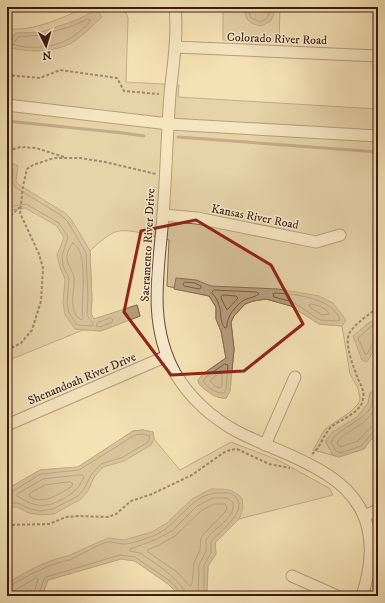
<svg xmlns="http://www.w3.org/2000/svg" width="385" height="603" viewBox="0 0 385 603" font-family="'IM FELL DW Pica',serif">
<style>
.green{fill:#d5c099;stroke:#886e54}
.water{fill:#b59e7c;stroke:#856a50}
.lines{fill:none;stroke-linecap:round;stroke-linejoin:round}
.shore{stroke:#785c45;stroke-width:1}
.stream{stroke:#856a50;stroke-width:3}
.minor-casing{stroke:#6a4d38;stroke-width:13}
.path{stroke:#3c1b0e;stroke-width:2;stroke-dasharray:3 2;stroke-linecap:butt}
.minor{stroke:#f8eccf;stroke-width:11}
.marked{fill:none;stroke:#8f2418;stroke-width:3;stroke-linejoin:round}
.labels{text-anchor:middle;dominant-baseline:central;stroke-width:3;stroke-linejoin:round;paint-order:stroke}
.street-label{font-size:12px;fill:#3c1b0e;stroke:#f8eccf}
</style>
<rect width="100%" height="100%" fill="#f4e2b5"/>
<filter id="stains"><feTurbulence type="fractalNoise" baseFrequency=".005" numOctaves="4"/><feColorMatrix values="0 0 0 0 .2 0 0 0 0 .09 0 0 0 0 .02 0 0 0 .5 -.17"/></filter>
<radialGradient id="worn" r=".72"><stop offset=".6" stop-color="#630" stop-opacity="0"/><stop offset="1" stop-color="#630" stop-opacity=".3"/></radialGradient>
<g class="green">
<path d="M87,7H124L128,18L126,82L179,85L178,97L378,109V432L369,442L364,449L339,457L313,450L325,429L350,412L359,403L360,398L358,388L350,374L342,326L319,324L291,306L266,299L253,301L245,304L234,316L231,322L234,349L230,391L226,398C215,399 207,391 199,384L198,380L203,374L226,358L221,331L216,319V307L209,296L167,286L169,240C155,237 128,227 115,232C106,236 97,244 90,251L92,300L91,314L94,319L137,305L140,316L101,331L83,330L7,361V29C37,31 60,18 87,7Z"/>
<polygon points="223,7 280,7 279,42 223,40"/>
<polygon points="143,430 153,432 154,439 180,470 231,442 278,460 329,488 333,495 239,519 215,543 216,554 208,566 207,594 208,596 180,596 168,584 135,561 121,559 48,580 42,596 7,596 7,488 11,488 40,470 78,467 133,431"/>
</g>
<g class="water">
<path d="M243,7H276L271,21L261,26C247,23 247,20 243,7Z"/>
<path d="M97,10L102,17C93,25 77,42 65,46C46,53 26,52 7,47V44L16,33L41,32L74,21Z"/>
<polygon points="9,161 18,166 16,181 18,184 65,213 71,219 90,251 92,300 91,314 94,319 137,305 140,316 101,331 75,329 65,315 63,303 65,279 60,267 57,255 64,238 57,226 25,208 7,211 7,162"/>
<path d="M176,278L196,280L211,286L278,289L319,296L333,303L346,320L342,326L319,324L291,306L266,299L253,301L245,304L234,316L231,322L234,349L230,391L226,398C215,399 207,391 199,384L198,380L203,374L226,358L221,331L216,319V307L209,296L174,289Z"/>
<polygon points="378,318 378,343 367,362 362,360 353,336 367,324"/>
<polygon points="378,389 378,432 369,442 364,449 339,457 333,455 326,443 326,440 333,432 357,417 368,403 370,393"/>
<polygon points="143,430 153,432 154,439 151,445 124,461 103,467 94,477 88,491 81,499 54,514 40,515 29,513 17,507 7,507 7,489 40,470 78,467 133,431"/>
<path d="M211,489C225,489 231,488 242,498L243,509L239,519L215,543L216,554L208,566L207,594L208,596H180L168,584L135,561L121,559L48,580L42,596H7V584C20,574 52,558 68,556L108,538L124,540L152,532L167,523L192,499Z"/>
</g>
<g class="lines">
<g class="shore">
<polyline points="247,7 251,18 260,22 267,18 272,7"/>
<path d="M88,19L90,20V22C83,29 74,37 65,41C55,47 24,50 13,44L18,37L42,35L75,25Z"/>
<polyline points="7,165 13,169 12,181 15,187 62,216 68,222 86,253 88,299 87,315 93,324 93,326 77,325 69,313 67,303 69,278 63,266 62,256 68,237 59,223 26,204 7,207"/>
<path d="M73,243C90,252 80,300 83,318L81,320C67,310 75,292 74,278C73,271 67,265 67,257C67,252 70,246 73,243Z"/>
<polygon points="185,282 195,283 201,286 201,288 199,289 184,286 183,284"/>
<path d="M214,290L257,292L259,294C255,297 249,298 244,300C236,305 226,317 227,327L225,328C219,321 222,313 219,305C218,301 215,296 212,293Z"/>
<path d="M275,293C295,294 333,298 340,320L338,321L320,320L293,302L274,297L273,294Z"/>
<polygon points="223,295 236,296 238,298 227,310 221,298"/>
<path d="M311,304C317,305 327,308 329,314L322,315L310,307L309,305Z"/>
<polygon points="111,318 113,320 112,322 100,327 96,326 97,323"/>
<polyline points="378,322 369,328 358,338 365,354 367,354 373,343 378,342"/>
<path d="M225,364L228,365L226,390L224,393C216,394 207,387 203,381L206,377Z"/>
<polygon points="220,373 222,375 222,386 220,388 215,386 210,381"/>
<path d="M378,394L374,396C373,399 373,403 372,406C362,423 337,428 331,442L336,451L340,453L361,446L374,431L378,430"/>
<path d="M378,400C374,425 341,431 337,443L340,447L358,441L371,427L378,425"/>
<path d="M82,475L84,477C79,489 73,493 63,499C44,509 35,507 17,496V494L43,479Z"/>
<path d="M71,482L73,484L71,487C59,494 42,506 29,496L30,493L45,485Z"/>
<polyline points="7,493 13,491 41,474 79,470 135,435 143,434 150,436 148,442 123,457 101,464 91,475 84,489 78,496 53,509 40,511 30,509 18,503 7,503"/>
<polygon points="214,504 225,504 227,507 226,511 201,537 200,550 194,563 192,584 190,586 177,572 148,552 147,550 159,545 175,536 201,511"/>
<path d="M7,587L10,586C26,576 51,563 70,560C78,556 101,543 108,542C113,541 118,544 123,544C131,544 145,539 153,536C178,527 191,492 220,493C224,493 228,492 232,494C254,508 219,531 211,542V553L204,565V596"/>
<polyline points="7,592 13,591 36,578 38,580 33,596"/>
<polyline points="38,596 44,579 46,577 120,555 135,557 170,581 180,592 181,596"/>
<path d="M186,596C186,583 151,560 140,553C137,552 133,552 130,551V549L155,540L172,531L197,506L213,498H227L233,502C236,519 213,528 206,540V551L199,565L198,596"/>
</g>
<g class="stream">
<polyline points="7,121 123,133 144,136"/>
<polyline points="178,137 378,152"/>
</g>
<g class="minor-casing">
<g id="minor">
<path d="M175,7C178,36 173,65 170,94C167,135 166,175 163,216C159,270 147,322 175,373C190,398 212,418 238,432C267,447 299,456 326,474C373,503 378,547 362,596"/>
<polyline points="175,47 378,56"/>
<polyline points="7,105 169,124 378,136"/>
<polyline points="163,215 197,218 316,242 340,235"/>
<polyline points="7,425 167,356"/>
<polyline points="265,445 295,377"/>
<polyline points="364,516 378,510"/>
<polyline points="292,576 337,596"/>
</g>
</g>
<g class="path">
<polyline points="7,75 40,78 60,70 117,78 124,91 159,94"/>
<polyline points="8,151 20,147 36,148 64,157"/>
<polyline points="7,219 20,207"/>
<polyline points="7,350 21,343 32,330 41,301 43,268 39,254 20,213 23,186 27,169 33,165 54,158 80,158 105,162 156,174"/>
<path d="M312,454C321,447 323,435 331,427C341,419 361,413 363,399C365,392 361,385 358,379C354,367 343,343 350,332C357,322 369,315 378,307"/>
<polyline points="7,525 49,524 66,517 79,516 108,517 116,514 131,501 152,494 192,475 223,453 230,450 237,449 269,464 290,468"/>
</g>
<use href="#minor" class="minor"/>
</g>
<path d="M0 0H385V603H0ZM196,220L271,265L303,324L244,371L171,375L124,312L141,231Z" fill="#f4e2b5" fill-opacity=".55" fill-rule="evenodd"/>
<path class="marked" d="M196,220L271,265L303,324L244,371L171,375L124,312L141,231Z"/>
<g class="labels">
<g class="street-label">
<text transform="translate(277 39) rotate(2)">Colorado River Road</text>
<text transform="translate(255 217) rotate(11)">Kansas River Road</text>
<text transform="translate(148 245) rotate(-87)">Sacramento River Drive</text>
<text transform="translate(82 379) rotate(-23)">Shenandoah River Drive</text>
</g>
</g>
<rect width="385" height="603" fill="none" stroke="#f4e2b5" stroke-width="24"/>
<rect x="8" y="8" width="369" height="587" fill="none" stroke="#3c1b0e" stroke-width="2"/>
<rect x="12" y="12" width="361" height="579" fill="none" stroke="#3c1b0e"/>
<g transform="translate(46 46) rotate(175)" stroke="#f8eccf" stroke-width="3" paint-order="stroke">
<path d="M0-3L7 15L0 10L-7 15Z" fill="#3c1b0e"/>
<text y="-6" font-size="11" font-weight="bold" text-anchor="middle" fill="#3c1b0e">N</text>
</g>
<rect width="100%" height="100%" filter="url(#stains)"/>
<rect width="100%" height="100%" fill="url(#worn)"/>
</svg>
